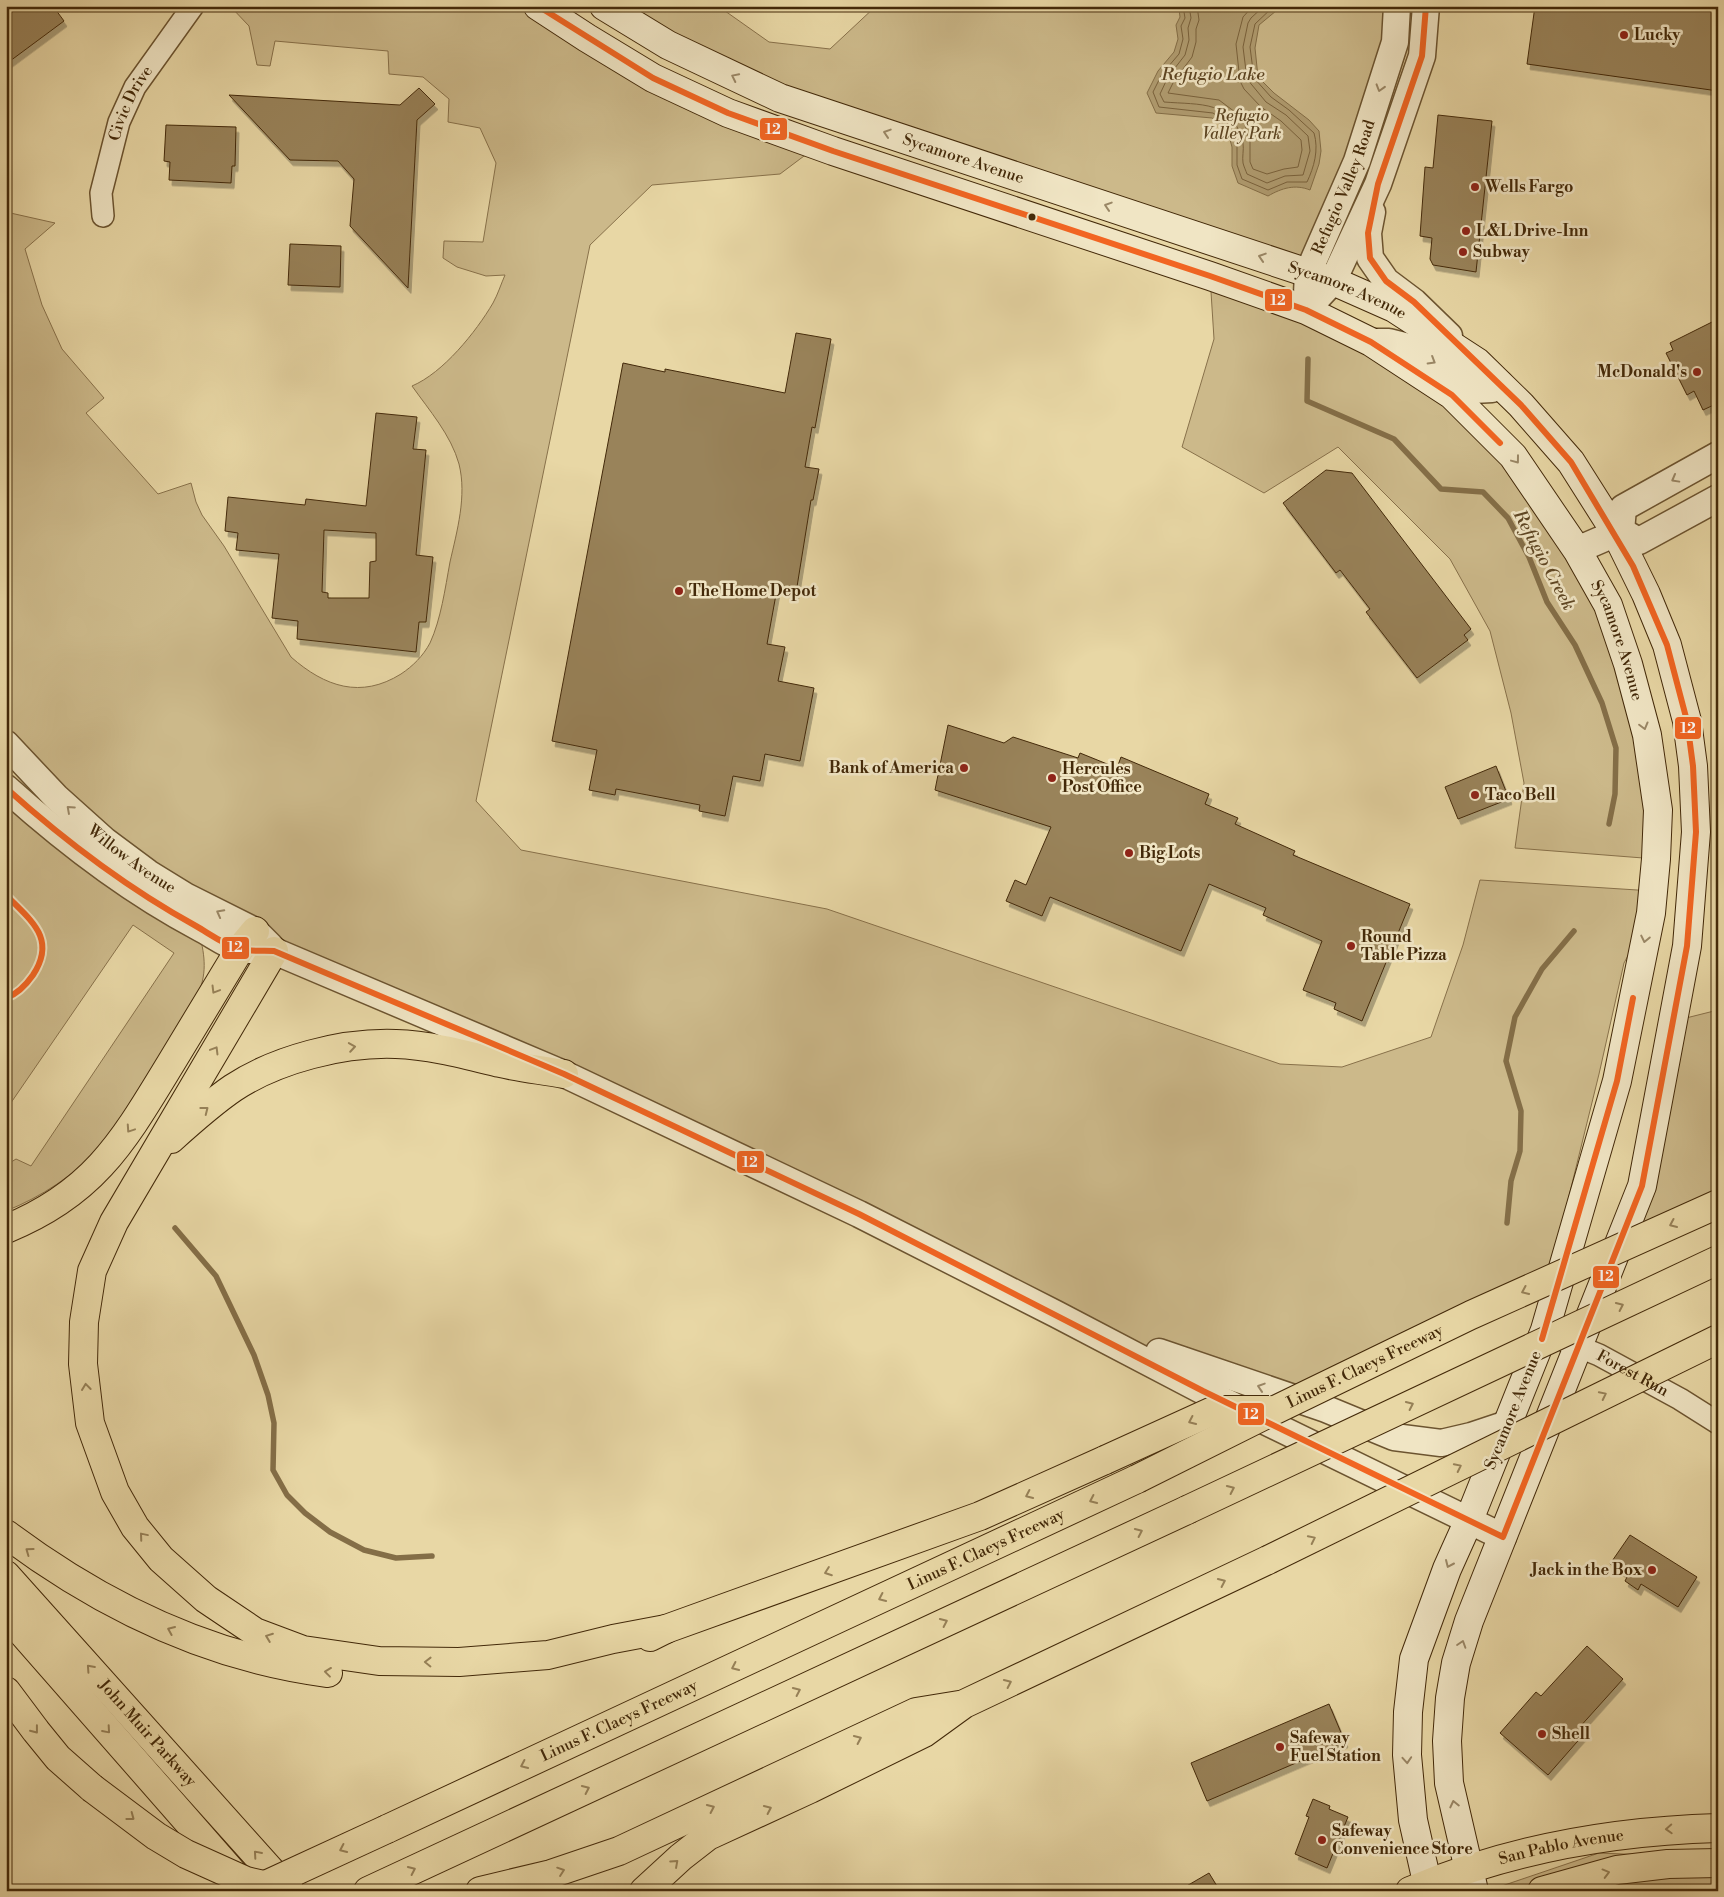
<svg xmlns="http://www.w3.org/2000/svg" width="1724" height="1897" viewBox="0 0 1724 1897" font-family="'Libre Bodoni',serif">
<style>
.green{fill:#ccb98a;stroke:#88714a}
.water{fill:#b09c70;stroke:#846e47}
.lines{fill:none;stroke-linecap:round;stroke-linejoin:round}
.shore{stroke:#7a623c;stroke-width:1}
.stream{stroke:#846e47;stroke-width:5.5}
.building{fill:#99835a;stroke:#432909;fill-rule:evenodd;filter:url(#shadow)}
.minor-casing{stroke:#6c5430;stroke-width:24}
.tertiary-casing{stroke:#6c5430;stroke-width:29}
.secondary-casing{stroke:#432909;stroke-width:30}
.primary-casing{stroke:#432909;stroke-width:30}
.motorway-casing{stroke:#432909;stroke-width:30}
.minor{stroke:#f0e5c4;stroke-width:21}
.tertiary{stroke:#f0e5c4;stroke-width:26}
.secondary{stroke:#f0e5c4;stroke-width:28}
.primary{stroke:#e8d7a5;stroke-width:28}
.motorway{stroke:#e8d7a5;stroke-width:28}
.motorway-bridge-casing{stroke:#432909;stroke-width:30;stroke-linecap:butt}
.motorway-bridge{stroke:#e8d7a5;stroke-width:28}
.bus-1-casing{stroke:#f0e5c4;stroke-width:10}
.bus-1{stroke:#f26522;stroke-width:6}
.oneway{stroke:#9a8766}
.oneway2{stroke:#968057}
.poi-dot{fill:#8f2418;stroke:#f0e5c4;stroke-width:2}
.bus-dot{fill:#432909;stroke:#f0e5c4;stroke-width:2}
.labels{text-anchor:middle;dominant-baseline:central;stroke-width:5;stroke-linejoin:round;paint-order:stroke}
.poi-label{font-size:16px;font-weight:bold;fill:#432909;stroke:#f0e5c4;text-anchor:start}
.street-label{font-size:16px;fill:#432909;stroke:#f0e5c4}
.park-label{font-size:16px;font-style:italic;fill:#5e4623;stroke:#f0e5c4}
.water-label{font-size:18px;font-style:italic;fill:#5e4623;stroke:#f0e5c4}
.line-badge{stroke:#f0e5c4;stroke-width:2}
.badge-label{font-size:14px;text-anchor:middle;font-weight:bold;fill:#fff}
</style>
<defs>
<filter id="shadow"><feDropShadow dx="3" dy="5.5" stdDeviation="0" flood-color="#0004"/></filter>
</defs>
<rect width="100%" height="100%" fill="#e8d7a5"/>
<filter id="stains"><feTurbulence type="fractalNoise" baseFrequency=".004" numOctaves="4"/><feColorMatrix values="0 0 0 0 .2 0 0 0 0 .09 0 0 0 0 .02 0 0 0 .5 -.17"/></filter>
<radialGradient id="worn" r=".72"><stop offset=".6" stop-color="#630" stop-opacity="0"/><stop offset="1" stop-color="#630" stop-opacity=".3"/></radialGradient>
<g class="green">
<path d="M230,6H538L548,14L833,151L804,156L780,174L652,185L590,245L476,801L521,850L827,909L1280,1064L1342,1067L1431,1037L1463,945L1480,880L1653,891L1651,913L1624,963L1599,1074L1551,1269L1273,1411L187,897L6,744V212L55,223L25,249L42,305L62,349L104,398L86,413L158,494L191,483L196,502L202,515L224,546L291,657C325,687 361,699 401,674C413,666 423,656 430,643C441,619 445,589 450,562C457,531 467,496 459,464C451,435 429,410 412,386C443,373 476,332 493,303C498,294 501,284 505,275L486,276L457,267L443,258L444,241L483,242L496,163L480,128L448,122L449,99L423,77L389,74L388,51L275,41L270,66L257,65L249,26Z"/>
<polygon points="604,6 718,6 769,42 830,49 876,6 1397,6 1308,273 854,122"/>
<polygon points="1210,276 1371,342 1513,456 1628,664 1656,859 1515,848 1524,783 1511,713 1490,631 1450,559 1338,447 1264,493 1182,447 1214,339"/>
<path d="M6,788L198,927C203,949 208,967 200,989C175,1031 151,1075 122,1116C115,1126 108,1137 100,1147C75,1175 41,1197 6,1211V1179L8,1164L16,1159L31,1166L174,953L133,925L6,1110Z"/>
<polygon points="1718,1010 1718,1204 1623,1247 1674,1021"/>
<polygon points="1599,1853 1718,1858 1718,1891 1487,1891"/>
</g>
<path class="water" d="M1174,6H1282L1259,25L1255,48L1258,77L1274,93L1309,120L1319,131L1321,151L1319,164L1310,190C1295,184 1282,188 1268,196L1238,183L1232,166V147L1227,129L1212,118L1156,113L1147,93L1158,71L1174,52L1178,39L1176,25L1180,17L1179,9Z"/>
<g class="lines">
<g class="shore">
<path d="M1183,6L1185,18L1181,26L1183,39L1179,54L1162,74L1153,92L1159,107L1213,113L1230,125L1237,146V165L1242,179L1268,190L1287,182H1307C1314,167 1319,150 1314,133L1289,110L1271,97L1254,78L1250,47L1255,24L1274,6"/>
<path d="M1189,6L1191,18L1188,28L1189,40L1185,55L1168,77L1160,94L1164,102C1201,105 1233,100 1243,143C1244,150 1242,157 1243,163C1244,167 1246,171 1247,174L1267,183L1285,176L1303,175L1310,151L1308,136L1286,115L1266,102L1247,79L1243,47L1248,23L1251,18L1264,6"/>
<polyline points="1197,6 1199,20 1196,29 1196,42 1192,57 1174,81 1168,93 1219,100 1239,115 1244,122 1250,142 1250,162 1253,169 1267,174 1284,169 1298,167 1302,150 1301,140 1281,121 1261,107 1244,89 1240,81 1236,44 1243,17 1253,6"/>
</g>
<g class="stream">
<polyline points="1308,359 1307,401 1394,439 1441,489 1483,492 1508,518 1529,557 1547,602 1575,645 1602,703 1616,748 1615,794 1609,824"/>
<polyline points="1507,1223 1511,1181 1520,1151 1521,1111 1506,1061 1515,1017 1542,969 1574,931"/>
<polyline points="175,1228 216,1276 254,1355 268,1395 274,1423 273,1470 287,1495 305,1513 330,1532 364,1550 396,1558 432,1556"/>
</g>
</g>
<g class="building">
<polygon points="6,6 53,6 64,21 6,64"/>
<polygon points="1535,6 1718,6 1718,91 1527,64"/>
<polygon points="419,88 435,104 417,120 408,288 350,226 354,179 338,161 290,160 229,95 400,105"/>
<polygon points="1438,115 1492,121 1476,272 1433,265 1430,259 1432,238 1420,236 1425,167 1433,168"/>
<polygon points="166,125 236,127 235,166 232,166 231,183 169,180 170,162 164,161"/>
<polygon points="290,244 341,246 340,287 288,285"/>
<polygon points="1712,322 1718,333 1718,403 1703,410 1694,391 1687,395 1666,353 1673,350 1670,343"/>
<polygon points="796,333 831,339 815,428 812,427 805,467 819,469 813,500 811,500 796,593 777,589 767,644 785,647 778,681 814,688 800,761 765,754 760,781 733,776 725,816 699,811 700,805 616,789 615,795 589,790 597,750 552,741 623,363 665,372 665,369 785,393"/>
<path d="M376,413L417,417L413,449L426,450L416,555L433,557L426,622H419L416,652L297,639L298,621L272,618L279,554L236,550L238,533L225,531L228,497L305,505L306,499L366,506ZM324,530L376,533V561L370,562L369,598H328V593L322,592Z"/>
<polygon points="1326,470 1352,473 1471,629 1464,635 1468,640 1417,678 1366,612 1370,609 1340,570 1336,573 1283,503"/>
<polygon points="948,725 1004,743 1013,737 1078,758 1080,753 1117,768 1121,757 1209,794 1205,804 1238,818 1235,824 1295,851 1293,855 1410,904 1362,1021 1334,1009 1336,1003 1303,990 1322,941 1263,915 1266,908 1209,884 1181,951 1050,897 1042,916 1006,901 1015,880 1026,885 1051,827 935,790"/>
<polygon points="1496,766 1509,799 1458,819 1445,787"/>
<polygon points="1630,1535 1697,1577 1678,1607 1641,1584 1638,1590 1625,1581 1628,1575 1610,1564"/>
<polygon points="1587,1646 1623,1679 1578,1729 1584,1734 1548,1775 1500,1733 1536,1692 1541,1696"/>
<polygon points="1329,1704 1345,1742 1207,1801 1191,1763"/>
<polygon points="1313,1799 1330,1806 1329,1809 1348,1817 1327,1868 1295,1854 1309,1817 1306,1816"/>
<polygon points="1209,1873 1220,1891 1178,1891"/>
</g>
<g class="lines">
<g class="minor-casing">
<g id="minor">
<path id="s1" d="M103,216L101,193L119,122L135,87L193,6"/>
<path id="s2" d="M1565,1341L1599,1355L1680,1399L1718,1423"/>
</g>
</g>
<g class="tertiary-casing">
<g id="tertiary">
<polyline points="1372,212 1368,233 1370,258 1386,281 1414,302 1449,336"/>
<path id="s3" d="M1307,294L1308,273L1357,161L1395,42L1397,6"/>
<polyline points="1306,310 1333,281 1378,184 1422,56 1426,6"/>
<polyline points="1371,342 1389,342 1409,347 1439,365 1473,390 1492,389 1500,384"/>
<polyline points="1621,531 1623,508 1718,455"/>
<polyline points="1621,531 1639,541 1718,498"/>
<polyline points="1577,550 1621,531"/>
<path id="s4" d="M6,744L56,797L105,841L148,873L187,897L255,931L270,946"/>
<path d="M6,788C66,842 128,890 200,928C212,934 226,945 240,949C250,951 264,950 274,951L564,1074L859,1214L1056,1314L1203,1391L1503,1537"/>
<polyline points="1159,1352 1326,1409 1394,1437 1441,1443 1471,1436 1507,1424"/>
</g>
</g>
<g class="secondary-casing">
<g id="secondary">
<path id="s5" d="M538,6L587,38L653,78L728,113L833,151L1210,276L1306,310L1371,342L1452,395L1513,456L1577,550L1608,605L1628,664L1647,735L1658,810L1656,859L1651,913L1617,1081L1545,1330L1469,1520L1447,1569L1414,1659L1408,1712L1407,1755L1413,1820L1429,1891"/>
<path id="s6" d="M604,6L668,45L780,98L1308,273L1333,281L1394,308L1477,362L1521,405L1571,462L1616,533L1646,594L1667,645L1687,721L1693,766L1696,832L1687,946L1642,1186L1469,1621L1456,1663L1450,1698L1447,1741L1449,1783L1474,1891"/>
</g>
</g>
<g class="primary-casing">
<g id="primary">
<path id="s7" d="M1410,1891C1509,1849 1611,1831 1718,1828"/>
<polyline points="1542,1891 1617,1870 1668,1864 1718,1863"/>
</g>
</g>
<g class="motorway-casing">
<g id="motorway">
<polyline points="274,951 114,1222 92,1271 84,1322 83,1364 90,1423 115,1492 135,1527 161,1559 206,1599 255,1632 303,1650 379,1661 459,1662 548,1655 613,1639 666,1629"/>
<path d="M171,1139C191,1121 211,1103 233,1088C277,1059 343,1042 396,1044C430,1045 467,1055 500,1063C521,1068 543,1070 564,1074"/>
<path d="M6,1229C95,1193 124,1140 171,1063C194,1025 217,987 240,949L255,931"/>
<path d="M6,1534C101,1605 210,1658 328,1673"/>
<path id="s8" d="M6,1575L289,1891"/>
<polyline points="6,1614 239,1880"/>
<polyline points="650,1637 666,1629 980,1516 1105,1460"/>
<polyline points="6,1691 36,1731 58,1758 92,1788"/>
<path id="s9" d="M387,1829L1137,1479"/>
<polyline points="368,1891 1187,1510"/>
<polyline points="480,1891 551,1874 619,1851 916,1712 959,1705"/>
<polyline points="644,1891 681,1857 708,1836 810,1789 924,1733 964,1704 1268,1560"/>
</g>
</g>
<use href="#minor" class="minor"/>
<use href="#tertiary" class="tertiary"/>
<use href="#secondary" class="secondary"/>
<use href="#primary" class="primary"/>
<use href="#motorway" class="motorway"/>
<g class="motorway-bridge-casing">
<g id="motorway-bridge">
<polyline points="1105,1460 1215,1410 1269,1410"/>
<path id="s10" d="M1137,1479L1273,1411L1471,1315L1718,1204"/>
<polyline points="1187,1510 1718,1260"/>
<polyline points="1268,1560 1718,1339"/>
<polyline points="92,1788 156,1836 186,1854 246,1881 290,1891"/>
<polyline points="259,1888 387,1829"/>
</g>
</g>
<use href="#motorway-bridge" class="motorway-bridge"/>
<g class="bus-1-casing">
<g id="bus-1">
<polyline points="538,6 653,78 728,113 833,151 1210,276 1306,310 1371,342 1452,395 1500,443"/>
<path d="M6,788C65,841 127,888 196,926C210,934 224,945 240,949C251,952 263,950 274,951L564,1074L859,1214L1203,1391L1503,1537L1642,1186L1687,946L1696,832L1693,766L1687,721L1667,645L1633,566L1571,462L1521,405L1414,302L1386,281L1370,258L1368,233L1378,184L1422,56L1426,6"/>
<path d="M6,895C31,921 57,938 33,975C26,985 18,994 6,998"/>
<polyline points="1542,1339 1617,1081 1633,998"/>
</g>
</g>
<use href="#bus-1" class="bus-1"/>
</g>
<defs><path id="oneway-chevron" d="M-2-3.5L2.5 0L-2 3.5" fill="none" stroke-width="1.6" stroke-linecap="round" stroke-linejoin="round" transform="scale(1.25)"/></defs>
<g class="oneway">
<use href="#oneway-chevron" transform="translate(735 77) rotate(-154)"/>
<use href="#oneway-chevron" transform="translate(1380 88) rotate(107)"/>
<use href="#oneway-chevron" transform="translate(887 133) rotate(-162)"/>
<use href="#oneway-chevron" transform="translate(1108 206) rotate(-162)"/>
<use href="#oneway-chevron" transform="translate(1262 257) rotate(-162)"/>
<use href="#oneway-chevron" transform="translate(1432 361) rotate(31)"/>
<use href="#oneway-chevron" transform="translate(1516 460) rotate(53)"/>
<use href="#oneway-chevron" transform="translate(1675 479) rotate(151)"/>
<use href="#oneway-chevron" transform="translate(1644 726) rotate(75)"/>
<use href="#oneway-chevron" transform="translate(70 809) rotate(-138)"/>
<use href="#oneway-chevron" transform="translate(220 913) rotate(-152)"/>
<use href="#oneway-chevron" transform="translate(1645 939) rotate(102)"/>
<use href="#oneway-chevron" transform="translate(1261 1387) rotate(-162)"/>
<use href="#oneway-chevron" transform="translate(1449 1564) rotate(114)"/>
<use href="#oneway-chevron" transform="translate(1462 1644) rotate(-72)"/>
<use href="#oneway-chevron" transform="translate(1407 1760) rotate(86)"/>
<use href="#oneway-chevron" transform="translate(1454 1804) rotate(-103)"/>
</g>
<g class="oneway2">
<use href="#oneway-chevron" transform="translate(215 990) rotate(121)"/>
<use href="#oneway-chevron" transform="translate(352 1047) rotate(-9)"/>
<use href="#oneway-chevron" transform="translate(215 1050) rotate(-59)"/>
<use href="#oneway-chevron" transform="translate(205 1110) rotate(-38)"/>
<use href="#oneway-chevron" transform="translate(130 1129) rotate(124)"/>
<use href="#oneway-chevron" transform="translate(1673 1224) rotate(156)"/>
<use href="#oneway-chevron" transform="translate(1525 1291) rotate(156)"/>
<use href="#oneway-chevron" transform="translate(1620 1306) rotate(-25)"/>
<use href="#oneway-chevron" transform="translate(86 1387) rotate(-97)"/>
<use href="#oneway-chevron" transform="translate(1603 1395) rotate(-26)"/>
<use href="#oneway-chevron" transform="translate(1410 1405) rotate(-25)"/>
<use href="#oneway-chevron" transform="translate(1192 1421) rotate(155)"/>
<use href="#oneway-chevron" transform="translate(1458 1467) rotate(-26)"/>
<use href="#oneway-chevron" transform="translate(1231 1489) rotate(-25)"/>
<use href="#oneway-chevron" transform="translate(1029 1495) rotate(155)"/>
<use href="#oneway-chevron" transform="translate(1093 1500) rotate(155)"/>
<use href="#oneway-chevron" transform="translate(1139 1532) rotate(-25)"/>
<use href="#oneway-chevron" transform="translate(143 1536) rotate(-130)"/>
<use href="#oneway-chevron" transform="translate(1312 1539) rotate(-26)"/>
<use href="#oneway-chevron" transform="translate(29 1551) rotate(-144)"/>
<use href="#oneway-chevron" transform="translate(828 1572) rotate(160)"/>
<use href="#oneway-chevron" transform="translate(1222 1582) rotate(-25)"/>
<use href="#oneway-chevron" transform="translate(882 1598) rotate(155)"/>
<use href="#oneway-chevron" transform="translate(944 1622) rotate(-25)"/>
<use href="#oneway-chevron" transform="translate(171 1630) rotate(-157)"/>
<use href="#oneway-chevron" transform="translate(269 1637) rotate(-159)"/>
<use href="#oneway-chevron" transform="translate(428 1662) rotate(-179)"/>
<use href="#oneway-chevron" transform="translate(735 1667) rotate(155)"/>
<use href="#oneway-chevron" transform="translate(90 1668) rotate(-132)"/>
<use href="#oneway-chevron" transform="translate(328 1672) rotate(-173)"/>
<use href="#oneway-chevron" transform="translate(1008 1683) rotate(-25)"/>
<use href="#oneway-chevron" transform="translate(797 1691) rotate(-25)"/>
<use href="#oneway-chevron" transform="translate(35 1730) rotate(52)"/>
<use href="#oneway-chevron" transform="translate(107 1730) rotate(49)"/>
<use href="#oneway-chevron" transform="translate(858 1739) rotate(-25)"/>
<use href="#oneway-chevron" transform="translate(524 1765) rotate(155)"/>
<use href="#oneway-chevron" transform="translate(586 1789) rotate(-25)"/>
<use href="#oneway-chevron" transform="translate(711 1808) rotate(-25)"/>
<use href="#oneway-chevron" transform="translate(768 1809) rotate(-25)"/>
<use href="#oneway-chevron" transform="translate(131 1817) rotate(37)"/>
<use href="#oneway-chevron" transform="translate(1669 1829) rotate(177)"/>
<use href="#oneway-chevron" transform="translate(343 1849) rotate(155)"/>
<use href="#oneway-chevron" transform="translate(257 1854) rotate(-131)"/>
<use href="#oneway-chevron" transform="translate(675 1863) rotate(-42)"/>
<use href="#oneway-chevron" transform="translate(412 1870) rotate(-25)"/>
<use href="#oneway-chevron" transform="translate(561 1871) rotate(-19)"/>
<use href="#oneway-chevron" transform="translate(1606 1873) rotate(-15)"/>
</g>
<g class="poi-dot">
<circle cx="1624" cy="35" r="5"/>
<circle cx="1475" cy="187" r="5"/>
<circle cx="1466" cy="231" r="5"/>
<circle cx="1463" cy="252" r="5"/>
<circle cx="1697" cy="372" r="5"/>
<circle cx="679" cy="591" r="5"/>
<circle cx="964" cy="768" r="5"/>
<circle cx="1052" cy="778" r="5"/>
<circle cx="1475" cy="795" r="5"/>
<circle cx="1129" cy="853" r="5"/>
<circle cx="1351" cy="946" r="5"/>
<circle cx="1652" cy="1570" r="5"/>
<circle cx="1542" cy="1734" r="5"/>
<circle cx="1280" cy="1747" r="5"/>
<circle cx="1322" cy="1840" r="5"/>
</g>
<circle class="bus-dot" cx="1032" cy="217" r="4.5"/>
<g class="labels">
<g class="poi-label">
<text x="1634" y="35">Lucky</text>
<text x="1485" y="187">Wells Fargo</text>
<text x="1476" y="231">L&amp;L Drive-Inn</text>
<text x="1473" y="252">Subway</text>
<text x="1687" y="372" text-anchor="end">McDonald's</text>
<text x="689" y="591">The Home Depot</text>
<text x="954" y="768" text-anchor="end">Bank of America</text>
<text x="1062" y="769">Hercules<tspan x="1062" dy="18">Post Office</tspan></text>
<text x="1485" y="795">Taco Bell</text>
<text x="1139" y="853">Big Lots</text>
<text x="1361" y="937">Round<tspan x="1361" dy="18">Table Pizza</tspan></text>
<text x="1642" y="1570" text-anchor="end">Jack in the Box</text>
<text x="1552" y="1734">Shell</text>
<text x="1290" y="1738">Safeway<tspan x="1290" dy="18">Fuel Station</tspan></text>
<text x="1332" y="1831">Safeway<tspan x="1332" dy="18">Convenience Store</tspan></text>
</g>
<g class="street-label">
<text stroke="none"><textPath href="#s1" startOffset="118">Civic Drive</textPath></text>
<text stroke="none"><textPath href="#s6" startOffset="392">Sycamore Avenue</textPath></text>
<text stroke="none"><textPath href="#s3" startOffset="114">Refugio Valley Road</textPath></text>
<text stroke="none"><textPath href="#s6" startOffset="798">Sycamore Avenue</textPath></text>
<text stroke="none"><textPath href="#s5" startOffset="1298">Sycamore Avenue</textPath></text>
<text stroke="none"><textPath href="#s4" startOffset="171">Willow Avenue</textPath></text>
<text stroke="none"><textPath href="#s10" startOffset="254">Linus F. Claeys Freeway</textPath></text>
<text stroke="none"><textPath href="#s2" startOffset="75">Forest Run</textPath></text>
<text transform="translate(1513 1410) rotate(-68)">Sycamore Avenue</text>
<text stroke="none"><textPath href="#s9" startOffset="661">Linus F. Claeys Freeway</textPath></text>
<text stroke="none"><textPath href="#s9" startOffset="256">Linus F. Claeys Freeway</textPath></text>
<text stroke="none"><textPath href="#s8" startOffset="212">John Muir Parkway</textPath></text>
<text stroke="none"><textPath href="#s7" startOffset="158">San Pablo Avenue</textPath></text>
</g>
<g class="park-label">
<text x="1242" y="116">Refugio<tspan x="1242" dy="18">Valley Park</tspan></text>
</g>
<g class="water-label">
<text x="1213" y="74">Refugio Lake</text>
<text transform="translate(1544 560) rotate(62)">Refugio Creek</text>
</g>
</g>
<g class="line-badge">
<rect x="759" y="117" width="29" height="24" rx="5" fill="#f26522"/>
<rect x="1264" y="288" width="29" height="24" rx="5" fill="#f26522"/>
<rect x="1674" y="716" width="28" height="24" rx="5" fill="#f26522"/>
<rect x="221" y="936" width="29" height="24" rx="5" fill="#f26522"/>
<rect x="736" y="1150" width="29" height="24" rx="5" fill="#f26522"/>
<rect x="1592" y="1265" width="28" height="24" rx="5" fill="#f26522"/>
<rect x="1237" y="1402" width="28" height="24" rx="5" fill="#f26522"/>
</g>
<g class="badge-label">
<text x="773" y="134">12</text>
<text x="1278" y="305">12</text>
<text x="1688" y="733">12</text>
<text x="235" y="952">12</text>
<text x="750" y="1167">12</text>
<text x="1606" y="1281">12</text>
<text x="1251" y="1419">12</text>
</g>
<rect width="1724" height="1897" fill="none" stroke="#e8d7a5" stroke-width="25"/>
<rect x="8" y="8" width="1709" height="1882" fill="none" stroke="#432909" stroke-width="2.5"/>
<rect x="12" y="12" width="1699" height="1872" fill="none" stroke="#432909"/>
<rect width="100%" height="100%" filter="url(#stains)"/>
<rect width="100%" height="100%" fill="url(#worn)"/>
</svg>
